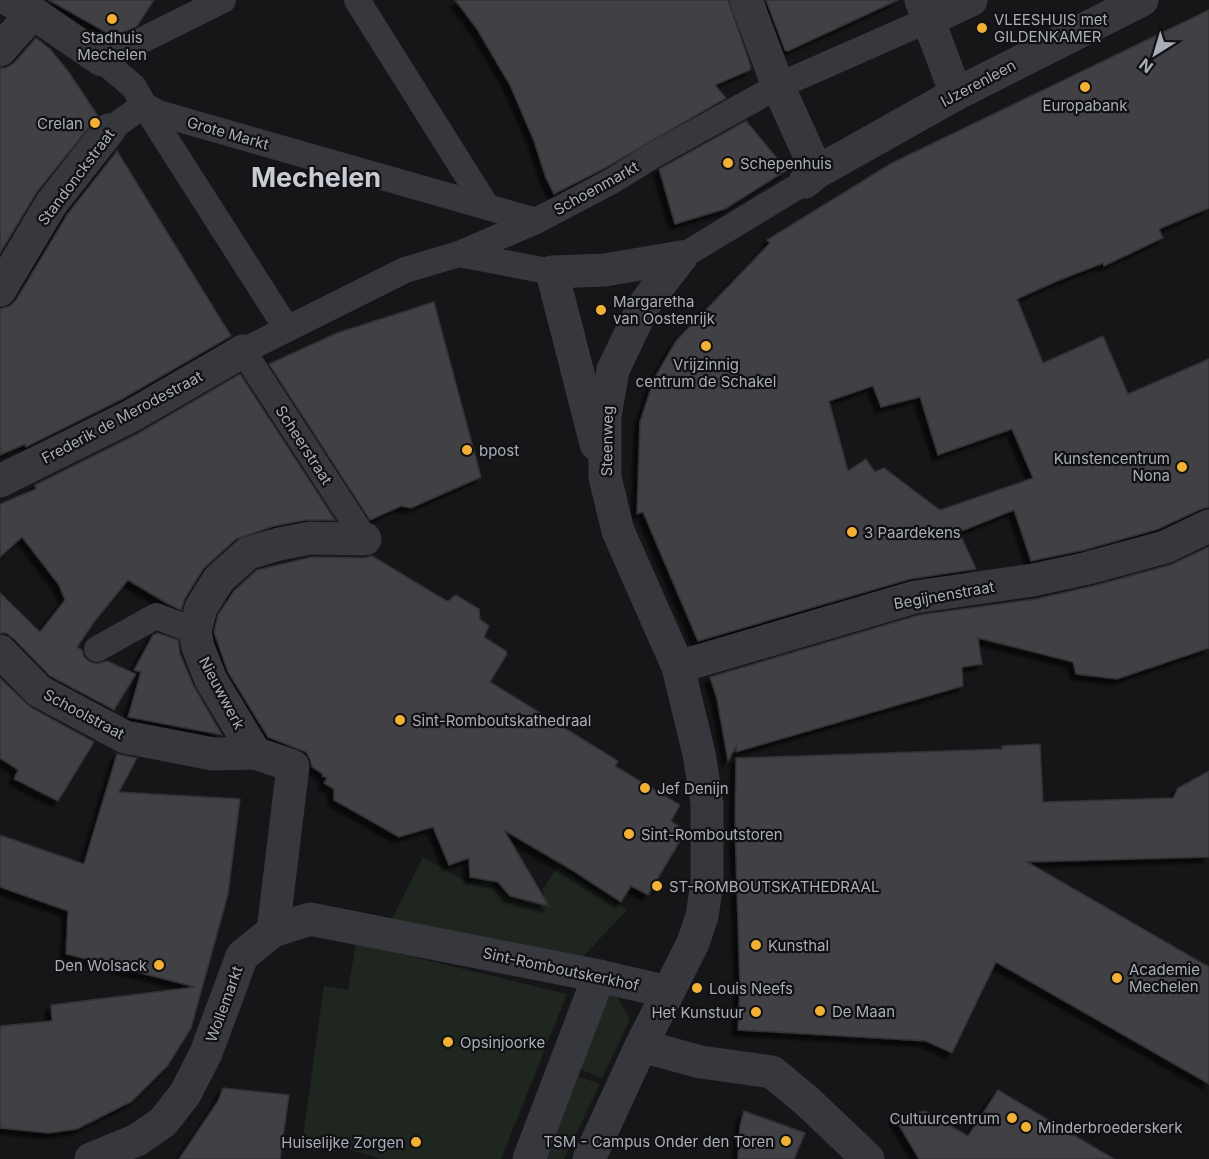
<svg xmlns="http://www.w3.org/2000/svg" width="1209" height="1159" viewBox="0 0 1209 1159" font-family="Inter,sans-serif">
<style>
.green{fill:#1e261f}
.building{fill:#404145;stroke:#303034;stroke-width:1.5;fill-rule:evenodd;filter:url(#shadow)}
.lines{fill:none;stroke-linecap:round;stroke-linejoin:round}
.pedestrian{stroke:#37383d;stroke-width:26}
.minor{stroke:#37383d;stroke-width:33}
.poi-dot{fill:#f2b134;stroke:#111113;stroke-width:2}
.labels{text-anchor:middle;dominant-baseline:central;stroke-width:4.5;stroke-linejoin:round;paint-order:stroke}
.poi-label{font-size:15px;fill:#a8adb8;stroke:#111113;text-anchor:start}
.street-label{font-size:15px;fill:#a8adb8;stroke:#111113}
.town-label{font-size:27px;font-weight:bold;fill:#c9ccd4;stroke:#111113}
</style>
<defs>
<filter id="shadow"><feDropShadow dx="-5.5" dy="5.5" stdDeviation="1.5" flood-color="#0009"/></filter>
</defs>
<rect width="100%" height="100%" fill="#161618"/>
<g class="green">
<path d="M423,857L469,883H477L485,879C497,889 509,900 524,903L528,898L536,900L544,897L543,889L558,866L627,910L578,962L390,923Z"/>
<polygon points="356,943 567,994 501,1159 381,1159 303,1136 324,986 348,990"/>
<polygon points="605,993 618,998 630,1019 602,1078 577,1068"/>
<polygon points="574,1075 600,1084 564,1159 542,1159"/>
</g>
<g class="building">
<polygon points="49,0 154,0 137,26 114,37"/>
<polygon points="455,0 728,0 751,67 750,70 715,85 726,98 605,168 554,194 546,178 534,141 510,85 477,29"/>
<polygon points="766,0 898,0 788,51 785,50"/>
<path d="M1209,10V208L1159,229L1163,238L1104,266L1103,263L1057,281L1017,299L1043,363L1103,336L1128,394L1209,359V507L1201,509L1158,529L1084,550L1031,561L1014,510L959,532L976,569L910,579L698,641L643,512L637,514L640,422L654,379L676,341L770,243L767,240L892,163ZM873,386L881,407L920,397L938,455L1012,429L1033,478L940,510L884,468L875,472L866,459L848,471L829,401Z"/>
<polygon points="36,38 50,49 68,71 98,116 36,193 0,253 0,68 6,68 14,63"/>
<polygon points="746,121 787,170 725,209 675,224 659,169"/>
<polygon points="117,151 231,336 122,399 26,447 25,444 0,455 0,309 10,306 16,300 67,215"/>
<polygon points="434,302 481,477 411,508 401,506 370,520 269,364 337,333"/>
<polygon points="240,374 335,520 306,520 274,526 236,539 203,569 185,598 181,610 168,604 128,580 94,622 77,647 82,650 84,657 90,662 97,664 107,661 136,674 114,710 50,676 13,638 6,633 0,633 0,593 40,632 65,600 59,585 22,537 0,557 0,504 36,489 35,485 139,433"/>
<polygon points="1209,547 1209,648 1117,679 1076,674 1073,662 978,638 982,664 962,667 963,686 736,752 736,747 728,761 717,699 710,677 919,615 1036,599 1093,586 1170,565"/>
<polygon points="372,556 445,600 448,601 456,595 479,609 480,619 489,626 484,637 506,651 507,654 490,682 618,761 615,766 680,805 671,821 686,831 648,895 631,886 621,902 572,870 504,830 549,906 510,896 498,882 470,877 469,858 449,865 433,827 399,837 334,800 334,789 324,783 327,778 322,776 323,774 312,767 310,759 306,752 268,737 228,672 214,632 218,615 234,591 257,570 312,557 365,558"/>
<polygon points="157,633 178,640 180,654 194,687 222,735 128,717 141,672 134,670 153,635"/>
<polygon points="0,678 30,707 94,742 58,801 14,779 18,770 0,758"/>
<polygon points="1040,744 1043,802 1173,798 1178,788 1209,771 1209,857 1027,862 1209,967 1209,1084 996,962 952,1053 926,1041 738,1030 740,987 735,826 736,758 1002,749 1002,746"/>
<polygon points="117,754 137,758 119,792 240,799 228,894 191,1028 168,1065 131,1102 77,1129 49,1133 0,1128 0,1026 52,1021 51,1005 195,987 66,954 68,911 0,887 0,835 84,864"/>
<polygon points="223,1088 289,1095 280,1159 179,1159 218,1101"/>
<polygon points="998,1090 1030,1109 1114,1159 919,1159 894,1117 925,1111 968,1136"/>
<polygon points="744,1111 805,1133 794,1159 738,1159 740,1126"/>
</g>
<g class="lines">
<g class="pedestrian">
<polyline points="223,0 102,60 134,87 144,105 158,113 536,221"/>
<polyline points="357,0 487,207"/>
<polyline points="109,130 144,105 287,329"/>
<polyline points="459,254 552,272"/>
<polyline points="681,257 805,182"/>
<polyline points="365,539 243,351 405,270 459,254 536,221 612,181 654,155 778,86 928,20"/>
<polyline points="97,649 156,616 195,631"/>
</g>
<g class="minor">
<polyline points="9,0 33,13 102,60"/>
<polyline points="746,0 778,86 817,172"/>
<polyline points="921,0 956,94"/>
<polyline points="928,20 971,0"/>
<polyline points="0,50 33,13"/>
<polyline points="805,182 817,172 956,94 1142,0"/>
<polyline points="0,290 51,204 109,130"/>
<polyline points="596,444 552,272 605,270 681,257"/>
<polyline points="0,481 131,416 243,351"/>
<polyline points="0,651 39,691 125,737 213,754 255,753 293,766 273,931"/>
<polyline points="678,667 915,597 1033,580 1088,568 1165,547 1209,526"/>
<polyline points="255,753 211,680 198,647 195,631 201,608 219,579 248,553 279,544 310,538 365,539"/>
<polyline points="641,1046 701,1062 772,1072 807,1101 868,1159"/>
<polyline points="91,1159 137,1140 163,1122 185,1094 206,1053 242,956 273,931 310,919 599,976 668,992"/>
<polyline points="529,1159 599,976"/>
<polyline points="589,1159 641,1046 693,943 702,916 707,884 707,803 699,754 678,667 618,531 605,477 605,416 613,370 644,305 681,257"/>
</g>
</g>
<g class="poi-dot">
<circle cx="112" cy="19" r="6"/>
<circle cx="982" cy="28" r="6"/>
<circle cx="1085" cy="87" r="6"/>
<circle cx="95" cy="123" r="6"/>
<circle cx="728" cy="163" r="6"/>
<circle cx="601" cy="310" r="6"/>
<circle cx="706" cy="346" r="6"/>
<circle cx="467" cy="450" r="6"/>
<circle cx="1182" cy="467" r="6"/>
<circle cx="852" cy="532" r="6"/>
<circle cx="400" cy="720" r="6"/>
<circle cx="645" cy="788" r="6"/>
<circle cx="629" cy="834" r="6"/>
<circle cx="657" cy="886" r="6"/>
<circle cx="756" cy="945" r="6"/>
<circle cx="159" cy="965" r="6"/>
<circle cx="1117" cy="978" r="6"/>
<circle cx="697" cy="988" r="6"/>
<circle cx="820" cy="1011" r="6"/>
<circle cx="756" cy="1012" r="6"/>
<circle cx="448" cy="1042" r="6"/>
<circle cx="1012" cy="1118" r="6"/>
<circle cx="1026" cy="1127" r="6"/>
<circle cx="786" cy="1141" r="6"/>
<circle cx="416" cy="1142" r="6"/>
</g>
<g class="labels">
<g class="poi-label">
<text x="994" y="19">VLEESHUIS met<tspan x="994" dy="17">GILDENKAMER</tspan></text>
<text x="112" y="37" text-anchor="middle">Stadhuis<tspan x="112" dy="17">Mechelen</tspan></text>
<text x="1085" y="105" text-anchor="middle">Europabank</text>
<text x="83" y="123" text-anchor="end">Crelan</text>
<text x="740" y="163">Schepenhuis</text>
<text x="613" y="301">Margaretha<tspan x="613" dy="17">van Oostenrijk</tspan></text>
<text x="706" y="364" text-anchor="middle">Vrijzinnig<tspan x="706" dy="17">centrum de Schakel</tspan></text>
<text x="479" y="450">bpost</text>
<text x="1170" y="458" text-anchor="end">Kunstencentrum<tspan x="1170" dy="17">Nona</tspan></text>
<text x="864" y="532">3 Paardekens</text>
<text x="412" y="720">Sint-Romboutskathedraal</text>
<text x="657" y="788">Jef Denijn</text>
<text x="641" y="834">Sint-Romboutstoren</text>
<text x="669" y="886">ST-ROMBOUTSKATHEDRAAL</text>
<text x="768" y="945">Kunsthal</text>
<text x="147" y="965" text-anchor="end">Den Wolsack</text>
<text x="1129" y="969">Academie<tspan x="1129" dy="17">Mechelen</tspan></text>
<text x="709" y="988">Louis Neefs</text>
<text x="832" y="1011">De Maan</text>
<text x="744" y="1012" text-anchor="end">Het Kunstuur</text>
<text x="460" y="1042">Opsinjoorke</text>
<text x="1000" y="1118" text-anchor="end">Cultuurcentrum</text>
<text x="1038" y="1127">Minderbroederskerk</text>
<text x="774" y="1141" text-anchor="end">TSM - Campus Onder den Toren</text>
<text x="404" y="1142" text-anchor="end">Huiselijke Zorgen</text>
</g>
<g class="street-label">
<text transform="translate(978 83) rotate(-28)">IJzerenleen</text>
<text transform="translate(228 133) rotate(16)">Grote Markt</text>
<text transform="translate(76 177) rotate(-53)">Standonckstraat</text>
<text transform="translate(596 188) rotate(-29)">Schoenmarkt</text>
<text transform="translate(122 417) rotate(-28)">Frederik de Merodestraat</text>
<text transform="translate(607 441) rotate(-89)">Steenweg</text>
<text transform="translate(304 445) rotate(57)">Scheerstraat</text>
<text transform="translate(944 595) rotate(-10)">Begijnenstraat</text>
<text transform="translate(222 693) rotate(62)">Nieuwwerk</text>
<text transform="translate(84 714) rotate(28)">Schoolstraat</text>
<text transform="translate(561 969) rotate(12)">Sint-Romboutskerkhof</text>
<text transform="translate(224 1004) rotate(-70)">Wollemarkt</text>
</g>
<g class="town-label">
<text x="316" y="177">Mechelen</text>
</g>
</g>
<g transform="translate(1155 54) rotate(217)" stroke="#111113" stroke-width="4.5" paint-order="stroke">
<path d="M0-4.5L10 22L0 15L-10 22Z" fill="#a8adb8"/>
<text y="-9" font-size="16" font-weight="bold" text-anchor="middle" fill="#a8adb8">N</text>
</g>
</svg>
